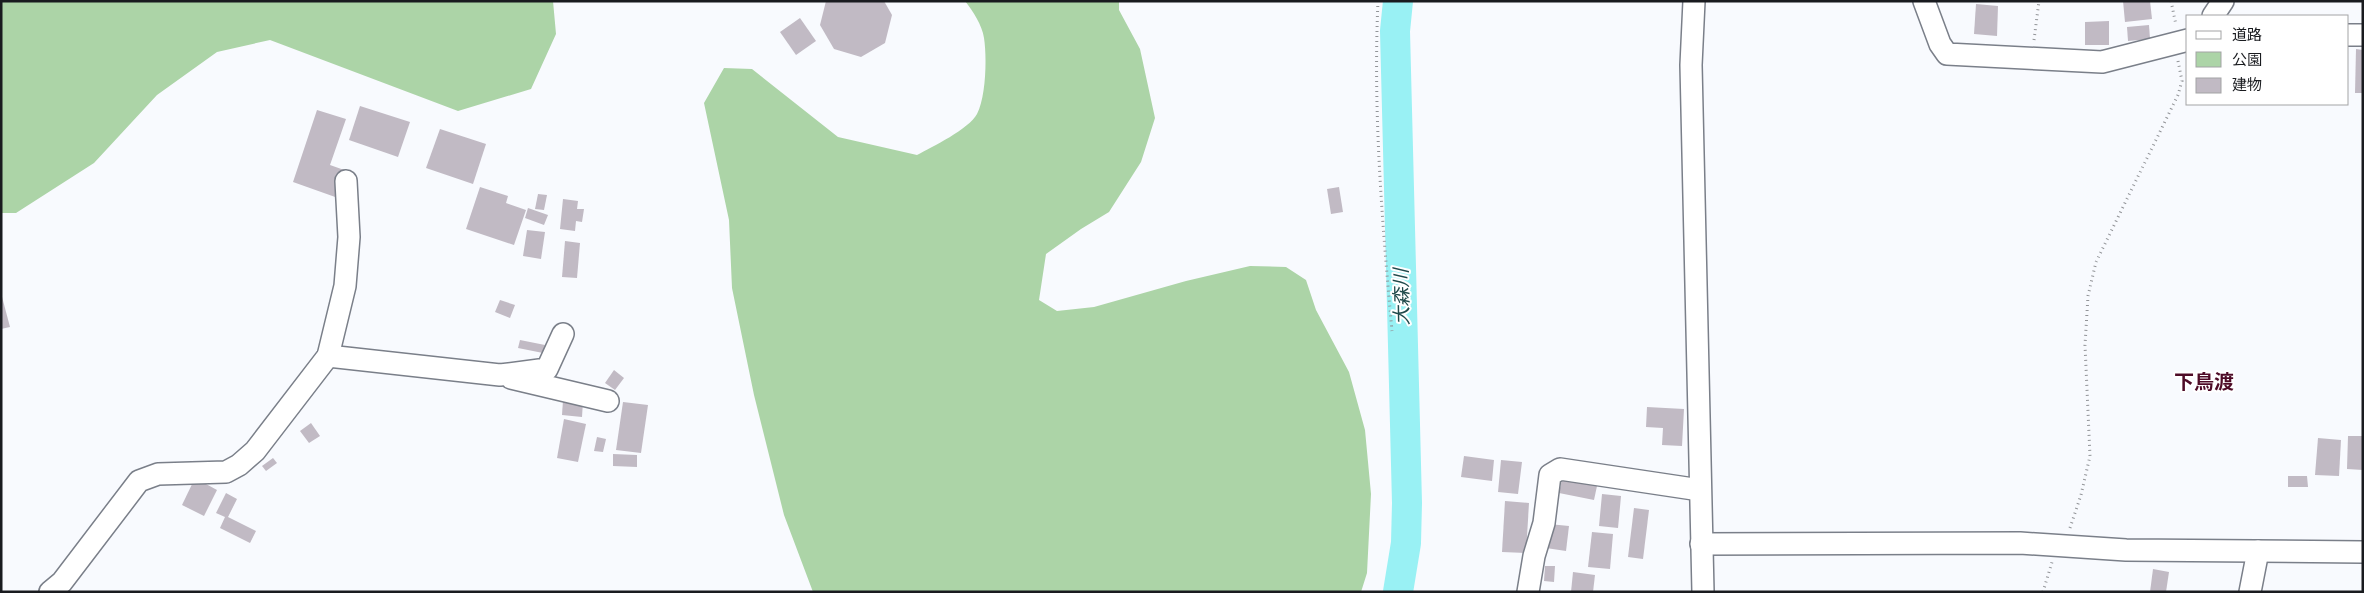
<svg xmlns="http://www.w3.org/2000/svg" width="2364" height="593" viewBox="0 0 2364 593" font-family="'PT Sans','Noto Sans JP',sans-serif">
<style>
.green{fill:#acd4a7}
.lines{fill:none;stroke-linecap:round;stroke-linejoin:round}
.river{stroke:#99f1f4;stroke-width:30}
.building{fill:#c1bac4}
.minor-casing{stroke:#7a7f89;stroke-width:24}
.path{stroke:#929498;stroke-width:3;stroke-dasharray:1 4;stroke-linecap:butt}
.minor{stroke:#fff;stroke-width:21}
.labels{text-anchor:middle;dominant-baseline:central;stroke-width:4;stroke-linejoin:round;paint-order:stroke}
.water-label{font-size:19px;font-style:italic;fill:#204a4b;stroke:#fff}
.quarter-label{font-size:20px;font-weight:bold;fill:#4e0b27;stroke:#fff}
</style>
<rect width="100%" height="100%" fill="#f8fafe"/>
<g class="green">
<polygon points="1,1 553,1 556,34 531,89 458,111 270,40 217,52 157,95 94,163 16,213 1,213"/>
<path d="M965,1H1119V10L1140,49L1155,118L1141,162L1109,212L1081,229L1046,254L1039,300L1057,311L1094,307L1186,281L1250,266L1286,267L1306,280L1316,310L1349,372L1365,430L1371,494L1367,573L1361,592H813L784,515L754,395L732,288L729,220L704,103L724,68L752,69L838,137L917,155C932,147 969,129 977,114C986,97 987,57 984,38C982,25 973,11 965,1Z"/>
</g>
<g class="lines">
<polyline class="river" points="1398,1 1395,31 1407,503 1406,543 1398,592"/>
</g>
<g class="building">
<polygon points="826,1 884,1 892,15 885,43 861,57 834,49 820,25"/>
<polygon points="2123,1 2150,1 2152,19 2125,22"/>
<polygon points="1976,4 1998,6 1997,36 1974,34"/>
<polygon points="800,18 816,41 796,55 780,32"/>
<polygon points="2109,21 2109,45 2085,45 2085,22"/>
<polygon points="2149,25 2150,39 2128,41 2127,27"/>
<polygon points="2356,49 2363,50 2363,93 2355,93"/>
<polygon points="360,106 410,122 398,157 349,140"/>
<polygon points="317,110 346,119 330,165 347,171 338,198 293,182"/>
<polygon points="440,129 486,144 473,184 426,168"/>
<polygon points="480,187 508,196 506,203 526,210 514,245 466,229"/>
<polygon points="1339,187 1343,212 1331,214 1327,189"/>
<polygon points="538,194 547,195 544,210 535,209"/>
<polygon points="563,199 578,201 577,209 584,209 582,222 576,221 575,231 560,229"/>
<polygon points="528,208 548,215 544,225 525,218"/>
<polygon points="527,230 545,232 541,259 523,256"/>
<polygon points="565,241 580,243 577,278 562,277"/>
<polygon points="1,293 10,327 1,329"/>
<polygon points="500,300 515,305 510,318 495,312"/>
<polygon points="520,340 545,345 543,353 518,348"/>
<polygon points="614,370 624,378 615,390 605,383"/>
<polygon points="563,400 583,401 582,417 562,415"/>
<polygon points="623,402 648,405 641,453 616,450"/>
<polygon points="1647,407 1684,409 1682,446 1662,445 1663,428 1646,427"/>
<polygon points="564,419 586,424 578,462 557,458"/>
<polygon points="311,423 320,436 309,443 300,431"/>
<polygon points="2348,436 2363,436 2363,470 2347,469"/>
<polygon points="597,437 606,439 603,452 594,451"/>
<polygon points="2318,438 2341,440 2339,476 2315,475"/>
<polygon points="613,454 637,455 637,467 613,466"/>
<polygon points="1464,456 1494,460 1492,481 1461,477"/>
<polygon points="273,458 277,463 266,471 262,466"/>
<polygon points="1501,460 1522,462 1518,494 1498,492"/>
<polygon points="2288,476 2307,476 2308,487 2288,487"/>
<polygon points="195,478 217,490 204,516 182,505"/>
<polygon points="1562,479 1597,486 1594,500 1559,493"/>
<polygon points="226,493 237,499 228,517 256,531 250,543 220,528 225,517 216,513"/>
<polygon points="1602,494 1621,496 1618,528 1599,526"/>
<polygon points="1505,501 1529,503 1526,553 1502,552"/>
<polygon points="1634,508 1649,510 1643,559 1628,557"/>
<polygon points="1549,524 1569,526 1566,551 1546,548"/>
<polygon points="1592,532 1613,534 1610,569 1588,567"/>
<polygon points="1545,566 1555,566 1554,582 1544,581"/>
<polygon points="2153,569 2169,572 2166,592 2150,592"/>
<polygon points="1573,572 1595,575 1593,592 1571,592"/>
</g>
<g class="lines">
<g class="minor-casing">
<g id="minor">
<polyline points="1694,1 1691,65 1703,592"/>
<polyline points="1924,1 1940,44 1947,54 2102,62 2188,40"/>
<polyline points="2213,16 2223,1"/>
<polyline points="2348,35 2363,35"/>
<polyline points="328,356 500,375 547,369 563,334"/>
<polyline points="511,378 608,401"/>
<polyline points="1701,544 2020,543 2126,550 2363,552"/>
<polyline points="50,592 62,582 139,481 158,474 226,472 239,465 255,451 328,356 345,286 349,237 346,181"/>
<polyline points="1528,592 1534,556 1544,523 1550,475 1560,469 1700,490"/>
<polyline points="2250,592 2258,551"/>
</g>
</g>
<g class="path">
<path d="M1378,1C1373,112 1382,221 1392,331"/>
<polyline points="2171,1 2176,25"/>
<polyline points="2034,40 2039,1"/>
<polyline points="2070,528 2081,495 2090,456 2085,345 2088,296 2096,262 2178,95 2182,81 2178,61"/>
<polyline points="2043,592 2052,562"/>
</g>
<use href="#minor" class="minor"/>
</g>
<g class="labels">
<g class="water-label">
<text transform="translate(1401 297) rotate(-91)">大森川</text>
</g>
<g class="quarter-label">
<text x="2204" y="382">下鳥渡</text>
</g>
</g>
<rect width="2364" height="593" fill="none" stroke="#191b1f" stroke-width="5"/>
<rect x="2186" y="15" width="162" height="90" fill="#ffffff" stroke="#a3a4a5"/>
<rect x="2196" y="31" width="25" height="8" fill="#ffffff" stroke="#a3a4a5"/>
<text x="2232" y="40" font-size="15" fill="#191b1f">道路</text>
<rect x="2196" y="52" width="25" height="15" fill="#acd4a7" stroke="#a3a4a5"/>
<text x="2232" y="65" font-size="15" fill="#191b1f">公園</text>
<rect x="2196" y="78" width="25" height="15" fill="#c1bac4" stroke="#a3a4a5"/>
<text x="2232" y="90" font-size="15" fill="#191b1f">建物</text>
</svg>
